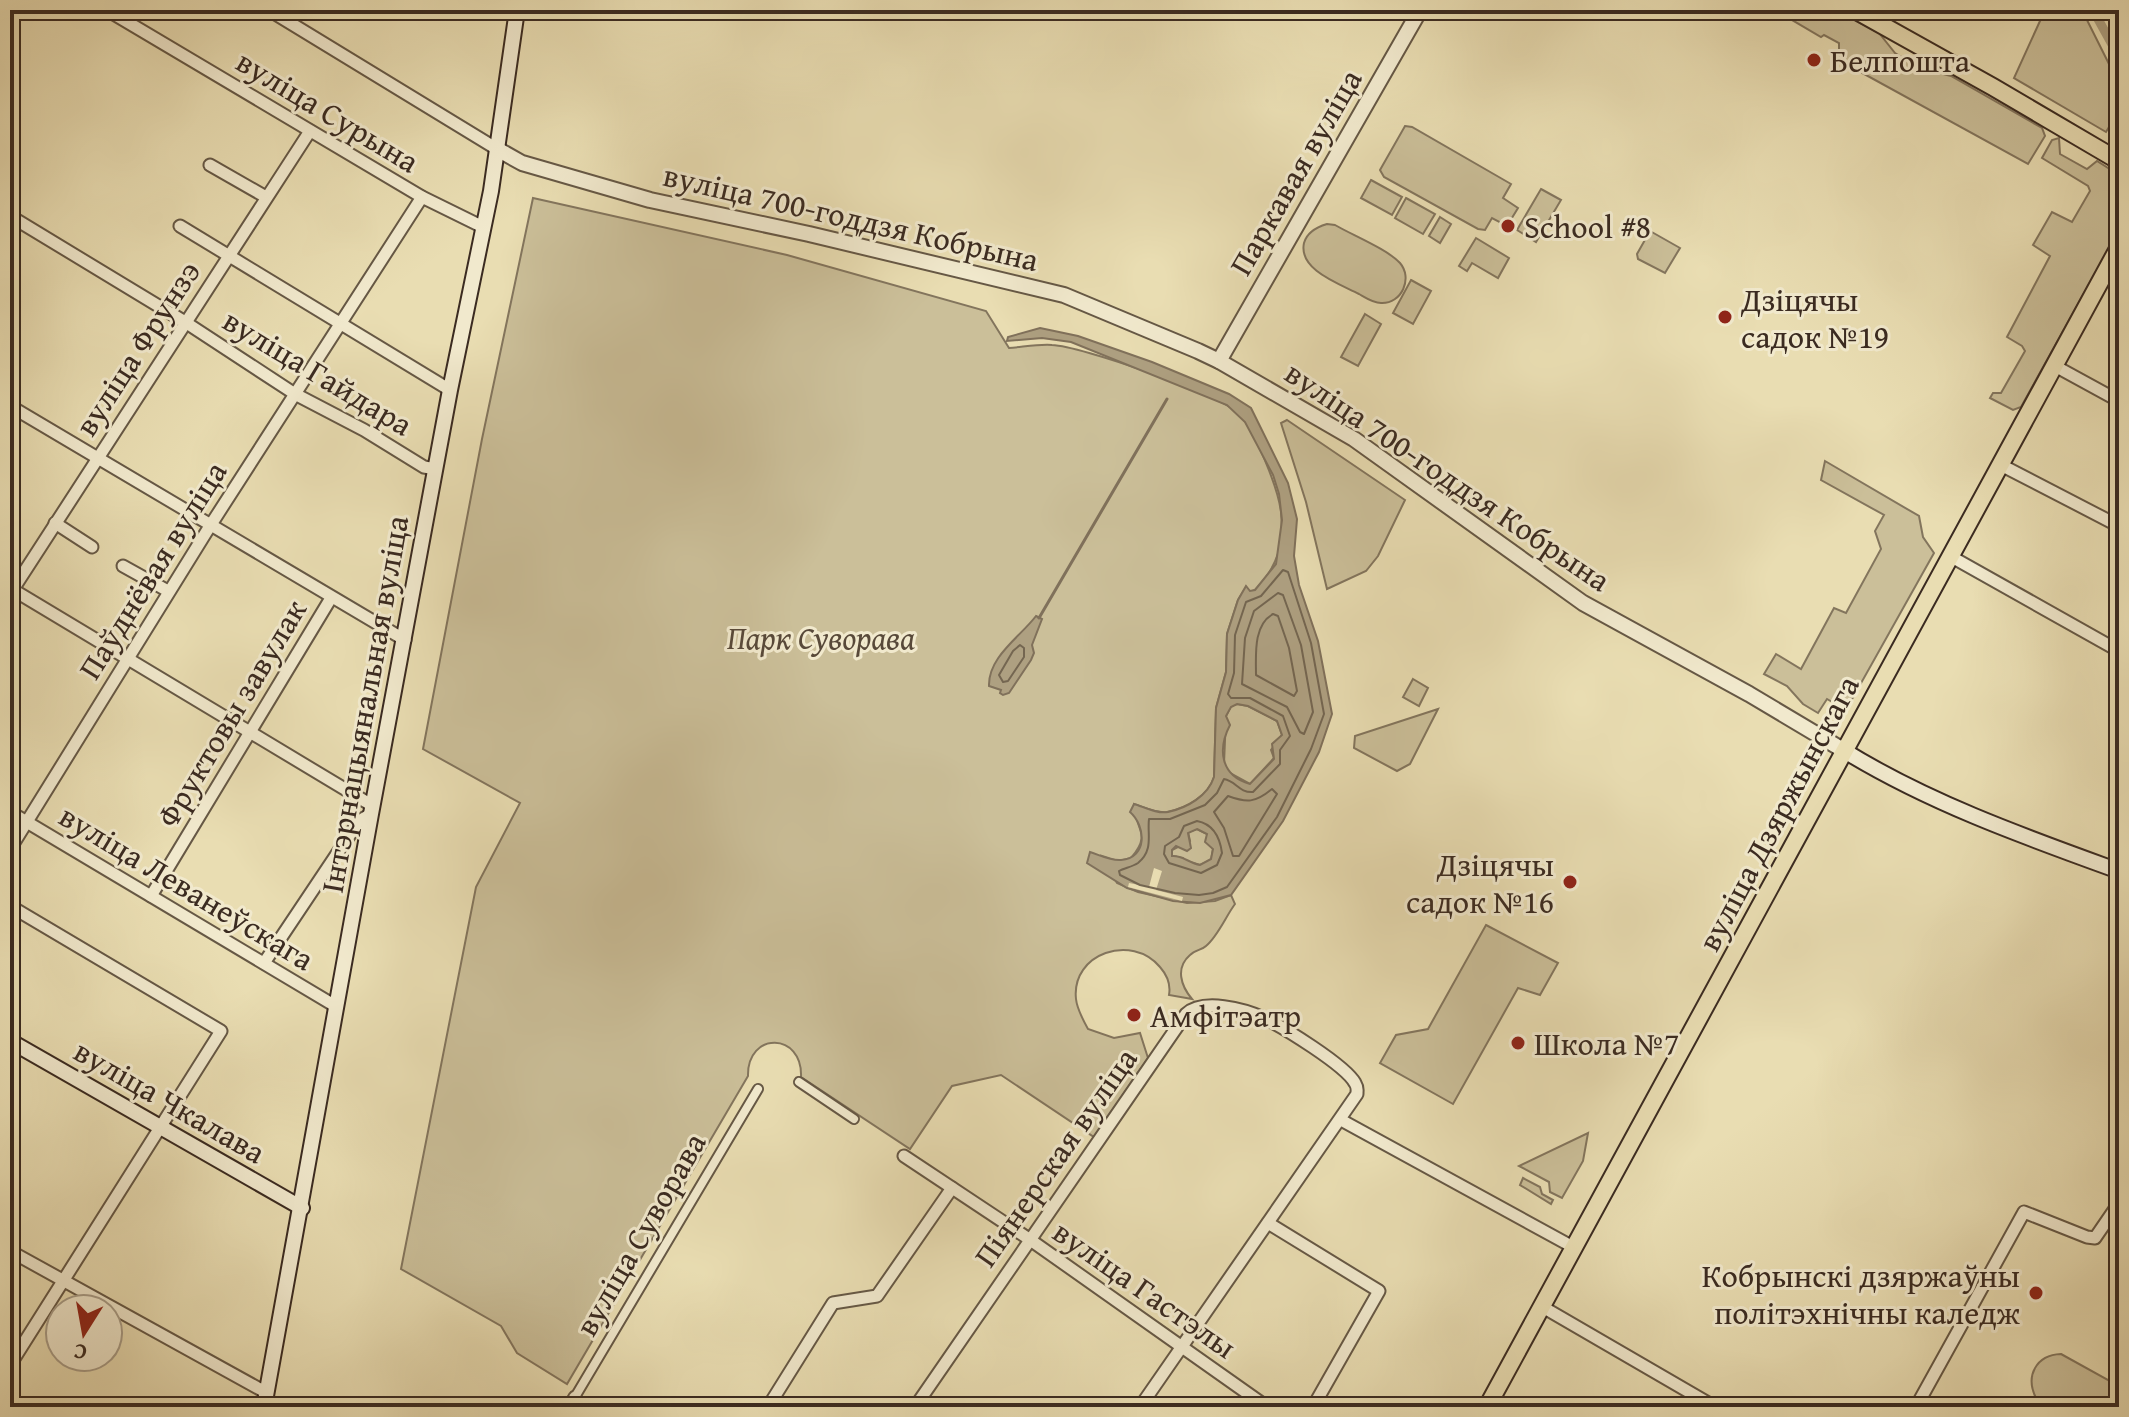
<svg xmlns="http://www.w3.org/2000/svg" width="2129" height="1417" viewBox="0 0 2129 1417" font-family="'Gentium Book Plus',serif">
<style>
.green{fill:#cbbf99;stroke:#83755d;stroke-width:2}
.water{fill:#aea081;stroke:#80715b;stroke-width:2;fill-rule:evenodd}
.pier{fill:#e9ddb2}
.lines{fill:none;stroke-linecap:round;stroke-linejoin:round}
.shore{stroke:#746651;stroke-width:2}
.stream{stroke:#80715b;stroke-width:3}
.canal{stroke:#aea081;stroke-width:9}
.pedestrian-casing{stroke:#665845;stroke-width:12}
.minor-casing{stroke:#665845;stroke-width:15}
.tertiary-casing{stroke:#665845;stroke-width:18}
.secondary-casing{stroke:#3b2b21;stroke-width:18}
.primary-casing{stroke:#3b2b21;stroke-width:20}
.pedestrian{stroke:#f1e9cd;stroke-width:8}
.minor{stroke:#f1e9cd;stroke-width:11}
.tertiary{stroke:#f1e9cd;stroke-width:14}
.secondary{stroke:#f1e9cd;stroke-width:14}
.primary{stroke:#e9ddb2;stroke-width:16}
.poi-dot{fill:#8f2418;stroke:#f1e9cd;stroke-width:3}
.labels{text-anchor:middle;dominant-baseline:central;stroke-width:6;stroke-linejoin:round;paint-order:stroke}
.poi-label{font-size:32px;fill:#3b2b21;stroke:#f1e9cd;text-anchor:start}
.street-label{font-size:32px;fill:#3b2b21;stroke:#f1e9cd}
.park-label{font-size:32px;font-style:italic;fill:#584939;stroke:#f1e9cd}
</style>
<rect width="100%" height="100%" fill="#e9ddb2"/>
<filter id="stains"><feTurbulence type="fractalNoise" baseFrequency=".0025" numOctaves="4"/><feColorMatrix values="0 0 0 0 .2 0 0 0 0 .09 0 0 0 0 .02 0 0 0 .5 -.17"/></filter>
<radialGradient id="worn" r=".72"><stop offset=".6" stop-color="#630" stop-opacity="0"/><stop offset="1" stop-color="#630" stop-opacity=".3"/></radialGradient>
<g class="green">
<polygon points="1775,10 1836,10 1879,33 1895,53 1920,68 1951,76 2042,128 2045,136 2028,164 1835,58 1839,51 1839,43 1824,35 1821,37"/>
<polygon points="2045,10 2082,10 2119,84 2119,126 2112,122 2106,132 2014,78"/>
<polygon points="1405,126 1412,127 1511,184 1503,198 1518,208 1507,226 1492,218 1485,230 1478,229 1384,177 1380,170"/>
<polygon points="2059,138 2060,154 2087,169 2097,161 2119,175 2119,230 2021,407 2013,410 1990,398 1993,393 2001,393 2025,351 2022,346 2007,337 2050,256 2033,245 2052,212 2072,222 2090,191 2088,186 2042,158 2052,140"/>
<polygon points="1371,180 1402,197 1392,215 1361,198"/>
<polygon points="1541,189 1561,200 1536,242 1517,230"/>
<path d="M533,198L787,255L986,311L1009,348C1023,347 1038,344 1052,345C1081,346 1215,393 1237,412C1254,427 1278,488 1281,512C1284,545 1278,566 1255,590L1250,592L1246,587L1238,600L1227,634L1226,672L1216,708L1214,777C1208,796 1187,808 1167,812C1157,814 1144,807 1134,804C1134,829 1153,833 1131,858L1118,861L1102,856L1117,883L1138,892L1187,903L1215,901L1231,895L1235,904C1226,916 1218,936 1206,946C1202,950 1195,950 1190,955C1175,968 1181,986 1192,999L1169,995C1171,984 1167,975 1160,967C1132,933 1071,953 1076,999C1077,1009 1083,1020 1088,1029L1114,1038L1140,1033L1148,1058L1094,1137L1001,1075L952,1086L910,1149L801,1077C803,1032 747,1031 748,1076L567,1384L517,1353L501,1326L401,1269L476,887L520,803L423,749L482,439Z"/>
<polygon points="1406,198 1435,214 1423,234 1395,218"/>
<polygon points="1440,217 1451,224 1440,243 1429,236"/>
<path d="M1327,224L1335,225C1352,235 1387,249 1400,263C1413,278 1402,304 1381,303C1373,303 1366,298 1359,294C1340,284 1298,270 1304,243C1307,232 1317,227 1327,224Z"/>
<polygon points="1650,231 1680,248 1665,273 1638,259 1637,254"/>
<polygon points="1476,238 1509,258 1498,278 1472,263 1467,271 1459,266"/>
<polygon points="1411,280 1431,291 1413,324 1393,313"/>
<polygon points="1365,314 1381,324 1358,366 1341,357"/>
<polygon points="1287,420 1405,500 1378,556 1366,571 1327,589 1306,502 1281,423"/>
<polygon points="1825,461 1919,516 1923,537 1934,553 1846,710 1827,699 1818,713 1803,704 1787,686 1764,674 1776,654 1801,669 1834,608 1846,613 1881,549 1875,531 1884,515 1821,480"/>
<polygon points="1413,679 1428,688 1419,706 1403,697"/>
<polygon points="1237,704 1248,706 1277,721 1282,735 1271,750 1274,758 1250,784 1228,772 1224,764 1226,716 1231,706"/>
<polygon points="1438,709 1410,764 1397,771 1354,748 1355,736"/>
<polygon points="1197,829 1207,834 1209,844 1213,849 1211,860 1200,865 1186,861 1183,858 1172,856 1172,850 1190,841 1188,832"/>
<polygon points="1486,925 1558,963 1540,995 1518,988 1453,1104 1380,1063 1396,1035 1428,1029"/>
<polygon points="1588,1133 1583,1161 1562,1198 1550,1192 1549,1182 1519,1166"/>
<polygon points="1523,1178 1540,1187 1542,1194 1553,1200 1551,1204 1520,1185"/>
<path d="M2061,1354L2119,1386V1407H2053L2036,1398C2025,1376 2036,1355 2061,1354Z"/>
</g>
<g class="water">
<path d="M1040,328L1078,336L1152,362L1229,394L1251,408L1288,483L1297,519L1294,556L1299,585L1318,641L1332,714L1319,752L1283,821L1231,895L1200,903L1173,901L1127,888L1087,863L1090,852C1100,855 1110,861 1121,860C1148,858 1146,826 1130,812L1134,804C1144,807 1157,814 1168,812C1187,808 1208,796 1214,777L1216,708L1226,672L1227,634L1238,600L1246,586L1250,591L1255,590L1276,564L1282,520L1279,494L1273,475L1245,422L1227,405L1071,342L1042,338L1007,341L1008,337ZM1237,704L1248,706L1277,721L1282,735L1272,744L1274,759L1250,784C1221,776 1217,750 1230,725L1226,716L1231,707ZM1197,829L1207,834L1205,842L1213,849L1211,859L1200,865C1189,863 1182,855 1172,856V850L1176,846L1187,851L1191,848L1188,833Z"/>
<path d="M1036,616L1042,619L1032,645L1034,653L1031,660L1009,693L1003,695L1000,693L1001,690L989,686C988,657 1020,637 1036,616Z"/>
</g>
<polygon class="pier" points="1154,868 1162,871 1156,890 1183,897 1182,901 1128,887 1129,883 1149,887"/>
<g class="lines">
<g class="shore">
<path d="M1283,570L1288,572L1311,643L1324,714L1311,749L1277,817L1227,887L1213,893L1199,895L1175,893L1140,885L1120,875L1119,871C1124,868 1132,867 1138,863C1154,850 1147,834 1149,819H1170L1205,805L1217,793L1224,779C1236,781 1239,793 1253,792L1280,764V750L1290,736L1283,716L1250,698H1231L1228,694L1234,673L1235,635L1246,602L1261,596Z"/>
<polygon points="1278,593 1283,595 1301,645 1313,712 1304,734 1300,732 1287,707 1242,684 1245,638 1254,611"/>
<path d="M1273,614L1278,616L1289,648L1297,691L1294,696L1256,675C1256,655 1253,625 1273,614Z"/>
<polygon points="1020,645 1024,648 1024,657 1008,681 1003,682 999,675 1013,651"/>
<path d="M1272,789L1277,794L1239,856H1233L1224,828L1214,812L1228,796C1247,803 1255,803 1272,789Z"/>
<path d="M1197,821C1213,824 1220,838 1222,853L1217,865L1201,873L1169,863L1164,854L1165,846L1179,837L1184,826Z"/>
</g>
<polyline class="stream" points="1039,618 1167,399"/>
<polyline class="canal" points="2093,10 2119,57"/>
<g class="pedestrian-casing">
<g id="pedestrian">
<polyline points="799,1082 854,1119"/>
<polyline points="575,1397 758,1089"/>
</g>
</g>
<g class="minor-casing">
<g id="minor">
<polyline points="107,10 422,197 483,227"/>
<polyline points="269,10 497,149"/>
<polyline points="210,165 266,197"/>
<polyline points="10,216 185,322 295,394 364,430 424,467 436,469"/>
<polyline points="180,226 450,390"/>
<polyline points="2055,366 2119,401"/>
<polyline points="10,406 405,640"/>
<polyline points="2001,465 2119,526"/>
<polyline points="55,523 92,547"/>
<polyline points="1950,556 2119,651"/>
<polyline points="123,566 168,591"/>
<polyline points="10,588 373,806"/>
<polyline points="10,594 310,131"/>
<polyline points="10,812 337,1007"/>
<polyline points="10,849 210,526 422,197"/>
<polyline points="151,896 331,598"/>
<polyline points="10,906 221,1031 10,1365"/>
<polyline points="264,963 359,821 371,814"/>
<polyline points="1341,1120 1573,1247"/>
<polyline points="904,1156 1029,1239 1267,1407"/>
<polyline points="1268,1223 1379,1291 1313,1407"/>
<polyline points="10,1251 267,1393"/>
<polyline points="1541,1306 1715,1407"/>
<polyline points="569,1407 575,1397"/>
<polyline points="768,1407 833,1303 877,1296 952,1188"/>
<path d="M915,1407L1186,1014C1203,998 1244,1009 1264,1018C1283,1027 1345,1065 1355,1083C1358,1088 1357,1088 1357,1094L1140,1407"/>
<polyline points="1916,1407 2024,1212 2087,1237 2095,1238 2119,1203"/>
</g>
</g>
<g class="tertiary-casing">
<g id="tertiary">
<polyline points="497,149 522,163 650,200 809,234 1064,295 1198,351 1219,361 1354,439 1583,603 1749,694 1843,750"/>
<polyline points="1219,361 1420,10"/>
</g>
</g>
<g class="secondary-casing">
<g id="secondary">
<path d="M1843,750C1929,803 2025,837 2119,871"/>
<polyline points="10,1041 302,1208"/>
<polyline points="264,1407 371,814 450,390 491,191 517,10"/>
</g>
</g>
<g class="primary-casing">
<g id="primary">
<polyline points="1855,10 1993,87 2119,161"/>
<polyline points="1487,1407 2119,247"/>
</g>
</g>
<use href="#pedestrian" class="pedestrian"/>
<use href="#minor" class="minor"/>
<use href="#tertiary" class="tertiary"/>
<use href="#secondary" class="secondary"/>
<use href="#primary" class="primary"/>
</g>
<g class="poi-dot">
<circle cx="1814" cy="60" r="8"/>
<circle cx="1508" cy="226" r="8"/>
<circle cx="1725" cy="317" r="8"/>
<circle cx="1570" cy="882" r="8"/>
<circle cx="1134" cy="1015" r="8"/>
<circle cx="1518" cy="1043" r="8"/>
<circle cx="2036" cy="1293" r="8"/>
</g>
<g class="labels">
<g class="poi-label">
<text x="1830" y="60">Белпошта</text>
<text x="1524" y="226">School #8</text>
<text x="1741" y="299">Дзіцячы<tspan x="1741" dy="37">садок №19</tspan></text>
<text x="1554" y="864" text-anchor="end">Дзіцячы<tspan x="1554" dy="37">садок №16</tspan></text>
<text x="1150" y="1015">Амфітэатр</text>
<text x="1534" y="1043">Школа №7</text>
<text x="2020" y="1275" text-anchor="end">Кобрынскі дзяржаўны<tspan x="2020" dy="37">політэхнічны каледж</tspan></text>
</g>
<g class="street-label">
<text transform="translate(328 111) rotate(31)">вуліца Сурына</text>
<text transform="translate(1295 172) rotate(-60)">Паркавая вуліца</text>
<text transform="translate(851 217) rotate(13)">вуліца 700-годдзя Кобрына</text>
<text transform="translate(137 348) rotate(-57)">вуліца Фрунзэ</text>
<text transform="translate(318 372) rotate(31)">вуліца Гайдара</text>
<text transform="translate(1448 476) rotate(34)">вуліца 700-годдзя Кобрына</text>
<text transform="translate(152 570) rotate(-58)">Паўднёвая вуліца</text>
<text transform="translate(364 704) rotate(-80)">Інтэрнацыянальная вуліца</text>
<text transform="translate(231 713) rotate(-59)">Фруктовы завулак</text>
<text transform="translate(1778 813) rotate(-62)">вуліца Дзяржынскага</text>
<text transform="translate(187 887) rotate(31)">вуліца Леванеўскага</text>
<text transform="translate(170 1101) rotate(30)">вуліца Чкалава</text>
<text transform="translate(1055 1157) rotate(-55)">Піянерская вуліца</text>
<text transform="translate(640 1234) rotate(-60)">вуліца Суворава</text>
<text transform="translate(1145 1289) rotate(35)">вуліца Гастэлы</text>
</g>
<g class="park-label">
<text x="821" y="637">Парк Суворава</text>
</g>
</g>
<rect width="2129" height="1417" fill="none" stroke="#e9ddb2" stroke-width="40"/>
<rect x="12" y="12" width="2105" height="1393" fill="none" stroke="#3b2b21" stroke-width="4"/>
<rect x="20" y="20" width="2089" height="1377" fill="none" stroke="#3b2b21" stroke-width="2"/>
<g transform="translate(84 1333) rotate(191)"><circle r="38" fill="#f1e9cd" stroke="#a89d88" stroke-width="2"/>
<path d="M0-6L14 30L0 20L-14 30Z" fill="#8f2418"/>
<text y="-12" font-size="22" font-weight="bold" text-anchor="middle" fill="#3b2b21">С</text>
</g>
<rect width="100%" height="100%" filter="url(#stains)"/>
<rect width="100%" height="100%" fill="url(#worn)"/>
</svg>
